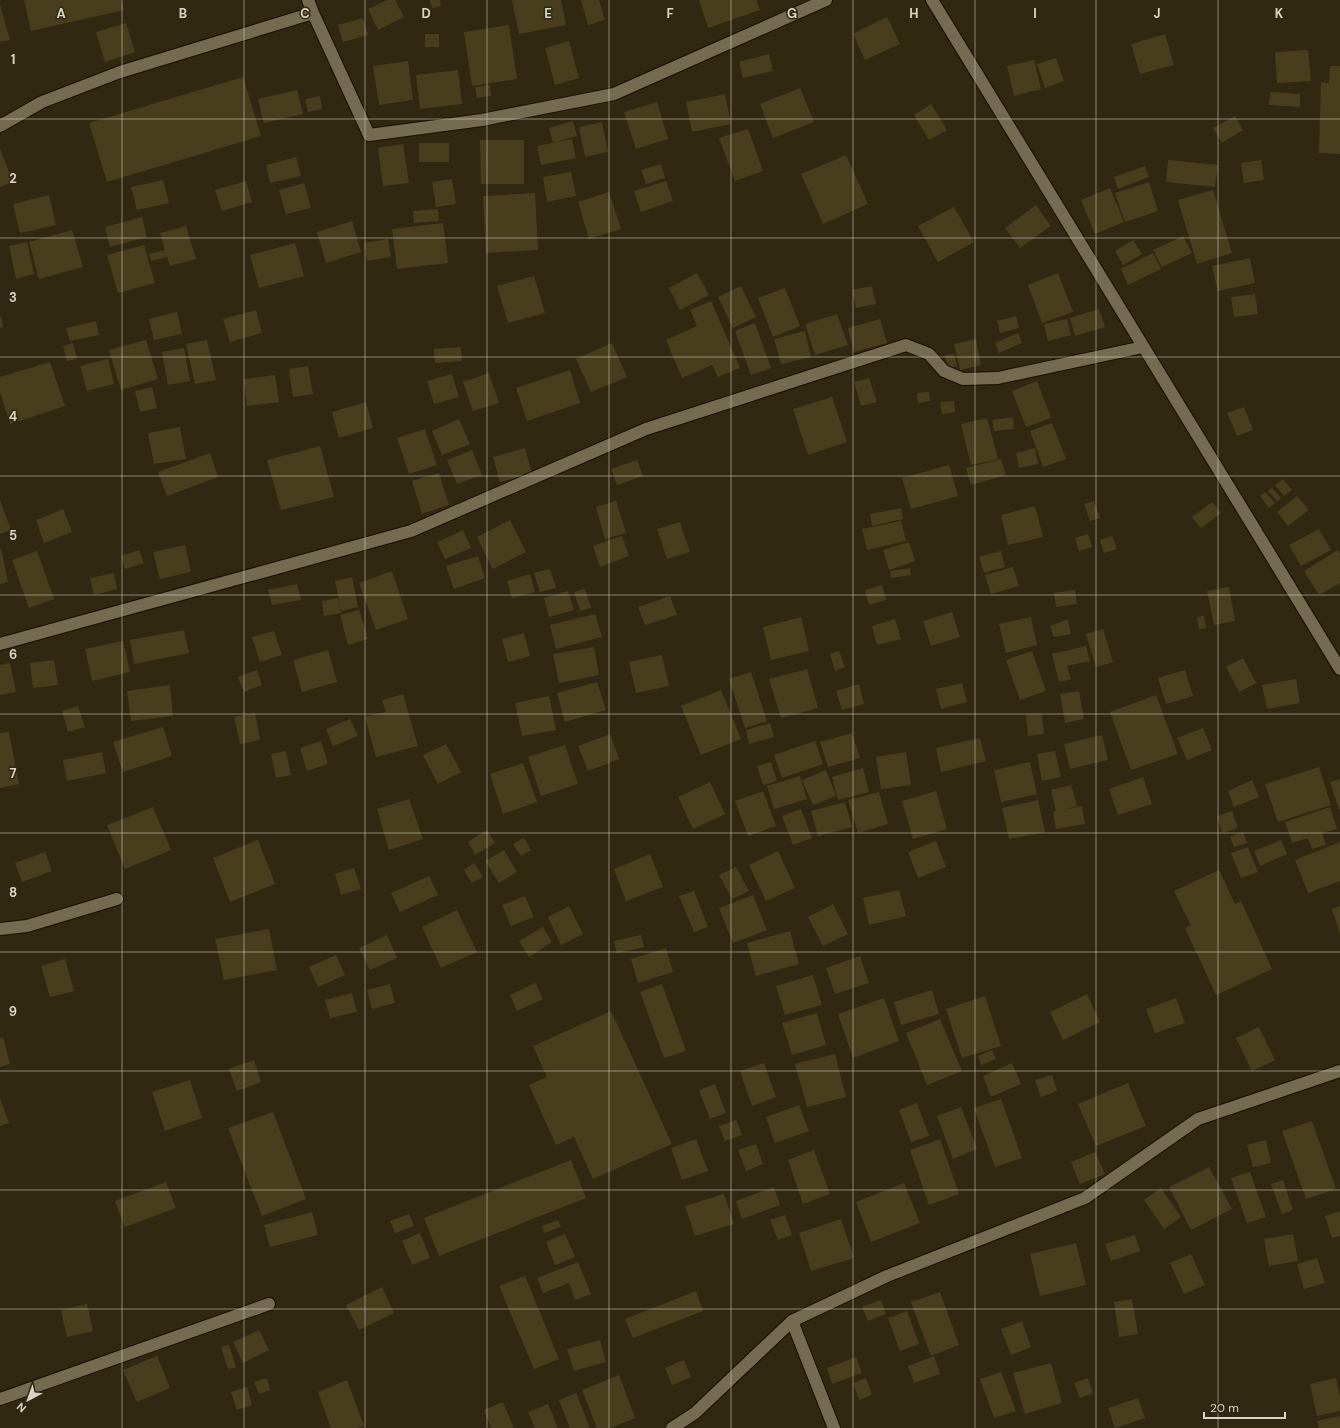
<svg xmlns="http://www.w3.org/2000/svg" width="1340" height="1428" viewBox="0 0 1340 1428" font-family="'DM Sans',sans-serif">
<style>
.building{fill:#483e1e}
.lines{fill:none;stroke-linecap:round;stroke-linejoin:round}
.minor-casing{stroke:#181000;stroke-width:14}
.minor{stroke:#746b51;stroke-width:12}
.grid{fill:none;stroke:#d9d4c6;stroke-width:1;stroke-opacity:0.55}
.grid-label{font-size:13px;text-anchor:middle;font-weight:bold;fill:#d9d4c6;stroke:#302810;stroke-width:3;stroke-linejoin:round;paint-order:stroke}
</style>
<rect width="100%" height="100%" fill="#302810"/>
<g class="building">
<polygon points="24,0 121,0 124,10 31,31"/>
<polygon points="387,0 395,0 404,17 378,30 368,9"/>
<polygon points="430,0 440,0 441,6 432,8"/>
<polygon points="512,0 561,0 566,25 519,34"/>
<polygon points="581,0 599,0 605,20 588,25"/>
<polygon points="699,0 756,0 760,10 708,28"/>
<polygon points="0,5 10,40 0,42"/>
<polygon points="887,17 900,44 865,60 853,34"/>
<polygon points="363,18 368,35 343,42 338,25"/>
<polygon points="126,23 135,52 105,62 96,32"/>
<polygon points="509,25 517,79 472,86 464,32"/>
<rect x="425" y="34" width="14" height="13"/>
<polygon points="1165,34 1174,65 1140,74 1131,44"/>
<polygon points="569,41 579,78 555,85 545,48"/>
<polygon points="1308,50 1311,81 1277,83 1275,52"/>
<polygon points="769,54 773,71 743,78 739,62"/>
<polygon points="1056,58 1064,81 1045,88 1037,64"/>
<polygon points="1034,60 1041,89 1014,96 1007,66"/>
<polygon points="408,61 413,100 379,105 373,66"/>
<polygon points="1330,66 1340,66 1340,154 1319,153 1321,82 1329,83"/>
<polygon points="458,70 462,104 420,109 416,75"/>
<polygon points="243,77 261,136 107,182 89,123"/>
<polygon points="490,85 491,96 477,98 475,87"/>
<polygon points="800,88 814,122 773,138 760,104"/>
<polygon points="297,90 303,114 264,123 258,99"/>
<polygon points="1270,92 1300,94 1300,107 1269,105"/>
<polygon points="725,94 731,124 692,132 686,102"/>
<polygon points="320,96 322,109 308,112 305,99"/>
<polygon points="657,102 668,139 636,149 624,112"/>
<polygon points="931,104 947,130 929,140 914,115"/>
<polygon points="1235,116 1243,130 1222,143 1213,128"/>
<polygon points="573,121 577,136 553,143 549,128"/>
<polygon points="602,122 608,152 585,157 579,127"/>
<polygon points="748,129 763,171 735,181 719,138"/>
<polygon points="572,139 576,158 541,165 537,146"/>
<polygon points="480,140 524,140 524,184 481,184"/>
<rect x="419" y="143" width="30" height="19"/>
<polygon points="403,144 409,183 383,186 378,148"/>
<polygon points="0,149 13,182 0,187"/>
<polygon points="846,155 868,204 823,224 801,174"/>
<polygon points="296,157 301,176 270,183 266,165"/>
<polygon points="1168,160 1218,165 1215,187 1166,182"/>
<polygon points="1261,160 1264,180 1244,183 1241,163"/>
<polygon points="661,164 665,178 646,184 641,170"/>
<polygon points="1145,166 1149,177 1118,189 1114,177"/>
<polygon points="571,172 576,196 547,202 543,177"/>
<polygon points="452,179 456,204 436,207 432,182"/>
<polygon points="163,180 169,203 137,210 131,187"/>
<polygon points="246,181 252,202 222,211 215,190"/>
<polygon points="666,181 673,201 641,212 634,191"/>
<polygon points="1149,182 1158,211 1125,222 1115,193"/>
<polygon points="304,183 311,208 286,214 279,190"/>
<polygon points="1110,188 1124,222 1095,234 1081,200"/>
<polygon points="1213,190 1232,253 1197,264 1178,200"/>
<polygon points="609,192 621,229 589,239 578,202"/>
<polygon points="535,193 538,250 486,253 483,196"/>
<polygon points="49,195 56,225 20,233 13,204"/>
<polygon points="1036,205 1051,226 1020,248 1005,228"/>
<polygon points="954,207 974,242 938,262 918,226"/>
<polygon points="438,209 439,221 414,223 413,211"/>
<polygon points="142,217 147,237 110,247 105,227"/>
<polygon points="352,221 361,252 326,263 317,232"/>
<polygon points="443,223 448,263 397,269 392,229"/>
<polygon points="186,226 196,259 170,266 167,257 151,261 149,254 165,250 160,233"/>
<polygon points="72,230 83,267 39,279 29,242"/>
<polygon points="1183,236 1192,253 1162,267 1153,250"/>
<polygon points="388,239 391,257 367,261 364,243"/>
<polygon points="1133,240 1142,254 1123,265 1115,251"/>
<polygon points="27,242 34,274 16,279 9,246"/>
<polygon points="295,243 304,276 259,288 250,255"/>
<polygon points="144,245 155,283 118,293 107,255"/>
<polygon points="1153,253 1161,269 1128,285 1121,269"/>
<polygon points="1250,258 1255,283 1218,291 1212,266"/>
<polygon points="697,273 709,295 680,310 669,288"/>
<polygon points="1058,273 1073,312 1042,323 1028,285"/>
<polygon points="534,276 545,313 508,323 497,286"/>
<polygon points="741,286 756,317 733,328 718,297"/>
<polygon points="872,286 876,304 856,308 852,290"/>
<polygon points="785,288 800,326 773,337 758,298"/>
<polygon points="1255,294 1258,314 1234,317 1231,297"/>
<polygon points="711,301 740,368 718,377 712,365 682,378 666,340 697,326 690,310"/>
<polygon points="1099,309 1105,327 1075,336 1070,318"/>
<polygon points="256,310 262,333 230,342 223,319"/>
<polygon points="177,312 182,334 154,340 149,319"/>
<polygon points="837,314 848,345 815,355 805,324"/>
<polygon points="1,316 3,327 0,328 0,317"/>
<polygon points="1016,316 1019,328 1000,333 997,321"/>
<polygon points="880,319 887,343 854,352 848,328"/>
<polygon points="1067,319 1071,335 1048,341 1044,324"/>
<polygon points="96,321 99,335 70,341 66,328"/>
<polygon points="755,323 771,368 751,375 735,331"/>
<polygon points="805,331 811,357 781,364 774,339"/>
<polygon points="1018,333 1022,343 999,353 995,343"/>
<polygon points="976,339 981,365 960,370 954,344"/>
<polygon points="146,340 158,379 121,390 109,350"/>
<polygon points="207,340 216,380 195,384 186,344"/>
<polygon points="73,343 77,359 67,361 63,346"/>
<polygon points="612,343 627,377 591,392 576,359"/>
<polygon points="461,347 462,361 435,363 434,349"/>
<polygon points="184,348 190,381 168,385 162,352"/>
<polygon points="954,354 957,366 948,368 945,355"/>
<polygon points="108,359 114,384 87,391 80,366"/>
<polygon points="50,362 65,406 10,424 0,392 0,377"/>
<polygon points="308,366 313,394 293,397 289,369"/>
<polygon points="570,370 580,403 527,421 516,388"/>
<polygon points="489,373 499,403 473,411 463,382"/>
<polygon points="452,374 459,397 434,404 427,381"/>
<polygon points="275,375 279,402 247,406 244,379"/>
<polygon points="869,378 877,402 861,406 854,382"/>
<polygon points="1037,381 1051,418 1026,427 1012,391"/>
<polygon points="152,387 157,408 140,412 135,391"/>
<polygon points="929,392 930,401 918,403 917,393"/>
<polygon points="832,397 847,442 808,455 793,409"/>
<polygon points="954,401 955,412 942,414 940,402"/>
<polygon points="366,402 373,428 339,438 332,412"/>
<polygon points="1244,407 1253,430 1237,436 1227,413"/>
<polygon points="1013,417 1014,429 994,431 992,420"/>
<polygon points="987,418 998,459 971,465 961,424"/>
<polygon points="459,419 470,444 442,455 432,431"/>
<polygon points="1052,423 1066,459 1043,467 1030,431"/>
<polygon points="180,427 186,459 154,464 148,433"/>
<polygon points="425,429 437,465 409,474 397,438"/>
<polygon points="320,446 334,497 281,510 267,460"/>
<polygon points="525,448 532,474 500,482 493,457"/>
<polygon points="1035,448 1038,464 1019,468 1016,453"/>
<polygon points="472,450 482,475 457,484 447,460"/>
<polygon points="210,453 218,477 167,496 158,472"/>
<polygon points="1001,459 1006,475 971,485 966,468"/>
<polygon points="637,460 643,476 617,485 611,469"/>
<polygon points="949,465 958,496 911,509 902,478"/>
<polygon points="439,473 449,505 422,514 412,481"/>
<polygon points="1283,479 1292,490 1284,496 1275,485"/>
<polygon points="1272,488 1281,498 1277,501 1268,491"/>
<polygon points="1265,492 1275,503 1269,508 1260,496"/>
<polygon points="1297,496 1309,510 1288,526 1277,512"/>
<polygon points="0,500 11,530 0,534"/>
<polygon points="616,501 626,533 605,539 596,507"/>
<polygon points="1094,501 1100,518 1090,521 1084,504"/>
<polygon points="1212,502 1221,513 1201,528 1192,517"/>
<polygon points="1035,506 1043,537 1008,545 1001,515"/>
<polygon points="901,508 903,519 872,526 870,514"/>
<polygon points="63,509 72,532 44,543 36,520"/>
<polygon points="510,520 526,552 493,569 477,537"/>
<polygon points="901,521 906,541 867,550 862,529"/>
<polygon points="680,522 690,552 667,559 657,529"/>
<polygon points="1319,529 1331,550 1301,566 1289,545"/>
<polygon points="463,530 471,548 445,559 437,542"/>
<polygon points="1088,534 1092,547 1079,551 1075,538"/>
<polygon points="622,536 629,556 600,567 593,546"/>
<polygon points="1112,536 1117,549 1104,553 1100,540"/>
<polygon points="909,542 915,561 889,570 883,550"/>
<polygon points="185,545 191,572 160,579 153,552"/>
<polygon points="1,548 8,582 0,584 0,549"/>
<polygon points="139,550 144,563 125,569 121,556"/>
<polygon points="1338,550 1340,554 1340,583 1319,595 1304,571"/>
<polygon points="37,551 54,599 29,608 12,560"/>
<polygon points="1001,551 1005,567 984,573 979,557"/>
<polygon points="478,556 485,578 454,589 446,566"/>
<polygon points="1013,567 1019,586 991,594 985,575"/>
<polygon points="910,568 911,575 891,578 890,571"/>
<polygon points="550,569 556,588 540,592 534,573"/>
<polygon points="392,571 408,619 376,630 359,583"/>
<polygon points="114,573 117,589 94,595 90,578"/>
<polygon points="530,574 535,592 512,598 507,581"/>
<polygon points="352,577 358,607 341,611 335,581"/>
<polygon points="297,584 301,600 272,605 268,590"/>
<polygon points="882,585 886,600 869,605 865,590"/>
<polygon points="1229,587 1235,621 1214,625 1207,591"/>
<polygon points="585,589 591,608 580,611 574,592"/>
<polygon points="1075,590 1077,604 1056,607 1054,593"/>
<polygon points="568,591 574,610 549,617 544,598"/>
<polygon points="670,596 677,615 645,625 638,607"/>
<polygon points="338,598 341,613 324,616 322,601"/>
<polygon points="359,610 368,639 348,645 340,615"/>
<polygon points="952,612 960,637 931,646 923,621"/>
<polygon points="595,614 602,637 556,649 550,625"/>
<polygon points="1204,616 1206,628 1199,629 1197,617"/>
<polygon points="801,617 809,651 771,660 763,627"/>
<polygon points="1031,617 1037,645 1006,653 999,624"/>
<polygon points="895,619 901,639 877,645 872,626"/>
<polygon points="1066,620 1068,620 1071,634 1054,637 1050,626"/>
<polygon points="1103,629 1113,662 1096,667 1086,634"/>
<polygon points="184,630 189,653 134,664 130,640"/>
<polygon points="274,631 282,655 260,662 252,637"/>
<polygon points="524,633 530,656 508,662 502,639"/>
<polygon points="123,641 130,672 92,681 85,649"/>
<polygon points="1086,646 1090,661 1067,666 1071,679 1059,682 1052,654"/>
<polygon points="594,647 599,675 559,683 553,654"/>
<polygon points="328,650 337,682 302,692 293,660"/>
<polygon points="839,651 845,667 835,671 830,654"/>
<polygon points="1032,651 1046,691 1020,700 1006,660"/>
<polygon points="662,655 669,686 636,693 629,662"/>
<polygon points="1243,658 1256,683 1239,692 1226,667"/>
<polygon points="54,660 58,685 33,688 30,663"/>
<polygon points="10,663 16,692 0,695 0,665"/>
<polygon points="807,669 818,708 781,718 769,679"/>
<polygon points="257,670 262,685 244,692 238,677"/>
<polygon points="1185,670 1193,696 1166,704 1158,678"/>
<polygon points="751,672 767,721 745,728 729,679"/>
<polygon points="1296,679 1300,703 1267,709 1262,685"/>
<polygon points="597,682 606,710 565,722 557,693"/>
<polygon points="962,683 967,702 941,709 936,689"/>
<polygon points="859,684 864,704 842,710 836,691"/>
<polygon points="170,685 173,716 131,721 127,691"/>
<polygon points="721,690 741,739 701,755 681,706"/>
<polygon points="1079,691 1084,719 1065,723 1060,694"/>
<polygon points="403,694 418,746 376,757 365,717 386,712 382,700"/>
<polygon points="1156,695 1178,754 1131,770 1110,712"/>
<polygon points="549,696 556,730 522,736 515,703"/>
<polygon points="78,706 85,727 68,732 62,711"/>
<polygon points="255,713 260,740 240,744 234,717"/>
<polygon points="1042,714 1044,734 1028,736 1026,715"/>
<polygon points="350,719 358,736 333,746 326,729"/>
<polygon points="770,723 774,737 749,744 746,730"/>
<polygon points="163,727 172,756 123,772 113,742"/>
<polygon points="1203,728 1212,750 1187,760 1177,738"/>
<polygon points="9,732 19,784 0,788 0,733"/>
<polygon points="852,733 860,758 828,767 820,742"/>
<polygon points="610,734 619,759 588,771 578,746"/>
<polygon points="1102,735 1108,760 1070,769 1064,744"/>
<polygon points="980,738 986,761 941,772 936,748"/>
<polygon points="321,741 328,764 307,771 300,748"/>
<polygon points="815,741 823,764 782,778 774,755"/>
<polygon points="446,744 461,772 438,784 423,755"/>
<polygon points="565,745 578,784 541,796 528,757"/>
<polygon points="286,751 291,775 276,778 271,754"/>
<polygon points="1055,751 1061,777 1042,781 1037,754"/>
<polygon points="102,752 106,773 67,781 63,760"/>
<polygon points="906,752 911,785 881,789 876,757"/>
<polygon points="771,762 777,781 763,785 757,766"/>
<polygon points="1030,762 1037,794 1001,802 994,770"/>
<polygon points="523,763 537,802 503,814 490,774"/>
<polygon points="1319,767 1331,805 1278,822 1265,784"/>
<polygon points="863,768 869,792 838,800 832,777"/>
<polygon points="826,770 836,796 813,805 802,780"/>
<polygon points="800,776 807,799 774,809 767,786"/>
<polygon points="1143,777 1152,804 1118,815 1109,789"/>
<polygon points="1340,779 1340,809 1339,810 1330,782"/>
<polygon points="1252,780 1259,797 1234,807 1228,791"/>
<polygon points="710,782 725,814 693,829 678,797"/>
<polygon points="1071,785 1077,806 1063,810 1082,806 1085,824 1056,829 1053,812 1056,811 1051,790"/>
<polygon points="763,791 776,826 748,836 735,801"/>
<polygon points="936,791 947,829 913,839 902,801"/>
<polygon points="879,792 888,824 858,833 848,800"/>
<polygon points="409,799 423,839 389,850 377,809"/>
<polygon points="1038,800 1045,832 1009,839 1002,808"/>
<polygon points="845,802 852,827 818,836 811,811"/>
<polygon points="153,807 171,850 125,869 107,825"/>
<polygon points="1330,807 1337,829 1322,833 1326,845 1312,849 1308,838 1292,843 1285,822"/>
<polygon points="801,809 812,838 793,845 782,816"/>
<polygon points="1232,811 1238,828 1222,833 1217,816"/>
<polygon points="487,830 495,843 475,855 468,842"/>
<polygon points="1243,832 1247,843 1234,847 1230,837"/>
<polygon points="524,838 531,850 521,856 513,844"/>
<polygon points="258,840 275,884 230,902 213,858"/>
<polygon points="1281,840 1287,854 1260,866 1254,851"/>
<polygon points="936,841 946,867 918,878 908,852"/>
<polygon points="1340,842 1340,881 1308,893 1295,860"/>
<polygon points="1248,847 1258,872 1241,878 1231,853"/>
<polygon points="504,850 517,872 499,883 485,861"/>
<polygon points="778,851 795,888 766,901 749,865"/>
<polygon points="45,852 52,871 22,882 15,863"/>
<polygon points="650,854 663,887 626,901 614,869"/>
<polygon points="474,863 483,877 472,883 464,870"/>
<polygon points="736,867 749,891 732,899 719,875"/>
<polygon points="354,868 361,889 341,895 335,874"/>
<polygon points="1219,870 1235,904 1241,901 1272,969 1216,995 1185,928 1191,925 1174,891"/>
<polygon points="429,876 438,895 400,912 391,893"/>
<polygon points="899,890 906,916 869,925 863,898"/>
<polygon points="694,891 708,927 694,932 679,896"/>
<polygon points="753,895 767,930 733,943 719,908"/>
<polygon points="525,896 534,917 511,926 502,905"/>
<polygon points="833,904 848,934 823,946 808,917"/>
<polygon points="569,906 583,934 561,945 548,917"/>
<polygon points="1340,906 1340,934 1332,909"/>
<polygon points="457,910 477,952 441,968 422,927"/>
<polygon points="543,927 552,942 529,957 519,941"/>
<polygon points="269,929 277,970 224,980 215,939"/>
<polygon points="790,931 799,964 756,976 747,943"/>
<polygon points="387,935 397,958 370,970 359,948"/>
<polygon points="641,935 644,947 617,953 614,941"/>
<polygon points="666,948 673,972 638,983 631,959"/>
<polygon points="336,955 345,975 318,987 309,967"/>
<polygon points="860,956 869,983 835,994 826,968"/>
<polygon points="65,959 74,991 50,997 41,966"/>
<polygon points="813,975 822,1005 785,1015 776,986"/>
<polygon points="535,983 543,999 517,1011 510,995"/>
<polygon points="390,984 395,1003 372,1009 367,990"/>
<polygon points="662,984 686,1051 664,1058 640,992"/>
<polygon points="932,990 939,1014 901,1025 894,1002"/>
<polygon points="352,993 357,1012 330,1018 325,1000"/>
<polygon points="1087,994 1100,1022 1063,1040 1050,1012"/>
<polygon points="985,996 1001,1046 962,1058 946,1009"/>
<polygon points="884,998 899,1041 853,1058 838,1014"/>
<polygon points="1176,998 1185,1023 1155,1033 1146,1009"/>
<polygon points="611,1011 672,1144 593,1179 574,1137 556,1145 529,1085 547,1077 533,1046"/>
<polygon points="817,1013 826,1045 792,1055 782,1023"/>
<polygon points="940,1019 962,1071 927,1085 906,1033"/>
<polygon points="1259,1027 1275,1060 1252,1071 1236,1038"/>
<polygon points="3,1037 10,1064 0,1067 0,1038"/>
<polygon points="992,1050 996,1059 981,1065 978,1056"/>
<polygon points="835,1054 846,1097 807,1107 795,1064"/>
<polygon points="254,1060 261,1082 237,1091 229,1069"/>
<polygon points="764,1063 776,1097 752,1106 740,1071"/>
<polygon points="1012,1063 1021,1084 991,1097 983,1076"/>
<polygon points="1052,1075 1057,1091 1041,1097 1035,1080"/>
<polygon points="190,1080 202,1118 165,1131 152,1092"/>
<polygon points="1128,1083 1146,1126 1096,1146 1078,1104"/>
<polygon points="715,1084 726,1113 710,1119 699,1090"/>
<polygon points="0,1098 9,1123 0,1126"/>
<polygon points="1001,1099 1022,1158 995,1167 974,1108"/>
<polygon points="917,1103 929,1136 911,1142 899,1110"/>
<polygon points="799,1105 809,1131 775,1143 766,1117"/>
<polygon points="961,1107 977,1149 953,1159 937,1116"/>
<polygon points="273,1112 306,1199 262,1216 228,1128"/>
<polygon points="736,1120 742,1135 725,1141 719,1126"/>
<polygon points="1312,1121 1336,1189 1306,1199 1282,1131"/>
<polygon points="696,1139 708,1171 682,1180 671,1148"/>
<polygon points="940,1139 959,1194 929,1205 910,1150"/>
<polygon points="1266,1140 1271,1163 1253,1167 1247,1145"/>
<polygon points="756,1144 763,1164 746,1171 738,1150"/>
<polygon points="814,1150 830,1194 803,1204 788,1160"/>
<polygon points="1095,1152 1105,1174 1080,1184 1071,1162"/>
<polygon points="571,1160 586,1198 439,1256 424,1218"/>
<polygon points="1209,1167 1232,1209 1191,1230 1169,1187"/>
<polygon points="1250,1172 1266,1217 1247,1223 1231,1178"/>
<polygon points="1283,1180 1293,1210 1282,1214 1271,1184"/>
<polygon points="166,1182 176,1208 125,1227 115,1201"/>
<polygon points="904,1183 920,1223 871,1242 856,1202"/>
<polygon points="774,1187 780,1205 742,1219 736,1201"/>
<polygon points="1161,1188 1181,1217 1164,1229 1144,1200"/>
<polygon points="724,1194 734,1224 695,1236 685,1206"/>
<polygon points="1340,1211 1340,1236 1332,1238 1325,1216"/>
<polygon points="312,1212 318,1235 270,1247 264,1225"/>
<polygon points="409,1214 414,1226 395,1233 390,1221"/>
<polygon points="785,1215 792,1235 778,1240 770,1220"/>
<polygon points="841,1219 854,1258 811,1271 799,1233"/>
<polygon points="558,1220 561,1227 544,1233 542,1226"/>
<polygon points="420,1233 430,1258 412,1265 402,1241"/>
<polygon points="565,1234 575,1257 555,1265 546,1242"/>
<polygon points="1293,1234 1298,1261 1269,1266 1264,1239"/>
<polygon points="1135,1235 1140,1251 1111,1261 1105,1244"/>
<polygon points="1076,1243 1086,1285 1040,1296 1030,1254"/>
<polygon points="1191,1254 1205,1285 1184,1294 1170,1263"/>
<polygon points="1317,1258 1325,1283 1304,1289 1297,1264"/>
<polygon points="578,1262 591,1294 575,1300 569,1283 543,1293 537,1278"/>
<polygon points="525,1276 559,1359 534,1369 499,1286"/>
<polygon points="382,1287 394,1313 359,1330 346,1305"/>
<polygon points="696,1291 703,1311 633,1338 625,1319"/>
<polygon points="940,1292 959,1345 931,1356 911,1302"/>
<polygon points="1132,1299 1138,1334 1119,1337 1114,1302"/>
<polygon points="881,1300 886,1314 868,1321 862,1307"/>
<polygon points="87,1304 93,1331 67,1337 61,1310"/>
<polygon points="907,1311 919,1344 900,1351 888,1318"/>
<polygon points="1022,1321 1031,1347 1011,1355 1001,1329"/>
<polygon points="259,1330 269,1350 243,1363 233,1342"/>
<polygon points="600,1340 606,1362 574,1371 567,1349"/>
<polygon points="229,1345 236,1367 228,1369 221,1347"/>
<polygon points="157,1356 170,1388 137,1402 123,1370"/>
<polygon points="934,1356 940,1374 914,1383 908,1366"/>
<polygon points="856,1357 862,1373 832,1384 827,1368"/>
<polygon points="684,1360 691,1377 672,1385 665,1368"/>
<polygon points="1051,1363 1062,1403 1025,1414 1013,1373"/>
<polygon points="1001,1372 1016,1411 994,1418 980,1379"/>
<polygon points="619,1375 635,1418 610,1428 597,1428 582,1390"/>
<polygon points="267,1378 270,1390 259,1394 254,1382"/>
<polygon points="866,1378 872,1395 859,1400 853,1383"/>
<polygon points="1088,1378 1093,1393 1080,1398 1074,1383"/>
<polygon points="1336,1378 1340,1397 1340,1411 1317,1416 1310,1384"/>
<polygon points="347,1380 364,1426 358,1428 331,1428 318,1392"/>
<polygon points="247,1387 252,1405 237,1410 231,1392"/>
<polygon points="576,1393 590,1428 570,1428 559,1400"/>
<polygon points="1138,1398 1145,1418 1115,1428 1108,1408"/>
<polygon points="503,1402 514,1428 491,1428 484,1410"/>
<polygon points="548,1404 558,1428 535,1428 528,1412"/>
<polygon points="1340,1416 1340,1428 1319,1428 1317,1421"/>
</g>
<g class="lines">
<g class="minor-casing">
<g id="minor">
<polyline points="308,0 313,13 369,135 482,120 614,94 826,0"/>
<polyline points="932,0 1340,669"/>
<polyline points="0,126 42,102 120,72 313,13"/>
<polyline points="0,644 411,531 646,429 906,345 929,354 944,371 963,379 998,378 1143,347"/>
<polyline points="0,929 27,926 117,899"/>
<polyline points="792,1321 834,1428"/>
<polyline points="0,1399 269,1304"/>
<polyline points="672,1428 695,1413 792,1321 887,1276 1085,1198 1198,1119 1340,1071"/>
</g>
</g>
<use href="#minor" class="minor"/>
</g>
<path class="grid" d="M122,0V1428M244,0V1428M365,0V1428M487,0V1428M609,0V1428M731,0V1428M853,0V1428M975,0V1428M1096,0V1428M1218,0V1428M0,119H1340M0,238H1340M0,357H1340M0,476H1340M0,595H1340M0,714H1340M0,833H1340M0,952H1340M0,1071H1340M0,1190H1340M0,1309H1340"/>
<g class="grid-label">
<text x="61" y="18">A</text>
<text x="183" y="18">B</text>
<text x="305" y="18">C</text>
<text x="426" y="18">D</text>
<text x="548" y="18">E</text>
<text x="670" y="18">F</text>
<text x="792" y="18">G</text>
<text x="914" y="18">H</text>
<text x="1035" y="18">I</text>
<text x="1157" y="18">J</text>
<text x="1279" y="18">K</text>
<text x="13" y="64">1</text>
<text x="13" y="183">2</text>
<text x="13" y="302">3</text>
<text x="13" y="421">4</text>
<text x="13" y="540">5</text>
<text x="13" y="659">6</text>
<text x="13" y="778">7</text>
<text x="13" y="897">8</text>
<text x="13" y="1016">9</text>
</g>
<g transform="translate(28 1400) rotate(221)" stroke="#302810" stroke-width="3" paint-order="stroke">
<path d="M0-3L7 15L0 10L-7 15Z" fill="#d9d4c6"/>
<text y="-6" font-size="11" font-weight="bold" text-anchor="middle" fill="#d9d4c6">N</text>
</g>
<path d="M1204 1412v6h81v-6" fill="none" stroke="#d9d4c6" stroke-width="2"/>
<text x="1210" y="1412" font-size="12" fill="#d9d4c6" stroke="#302810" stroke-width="3" paint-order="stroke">20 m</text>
</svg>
